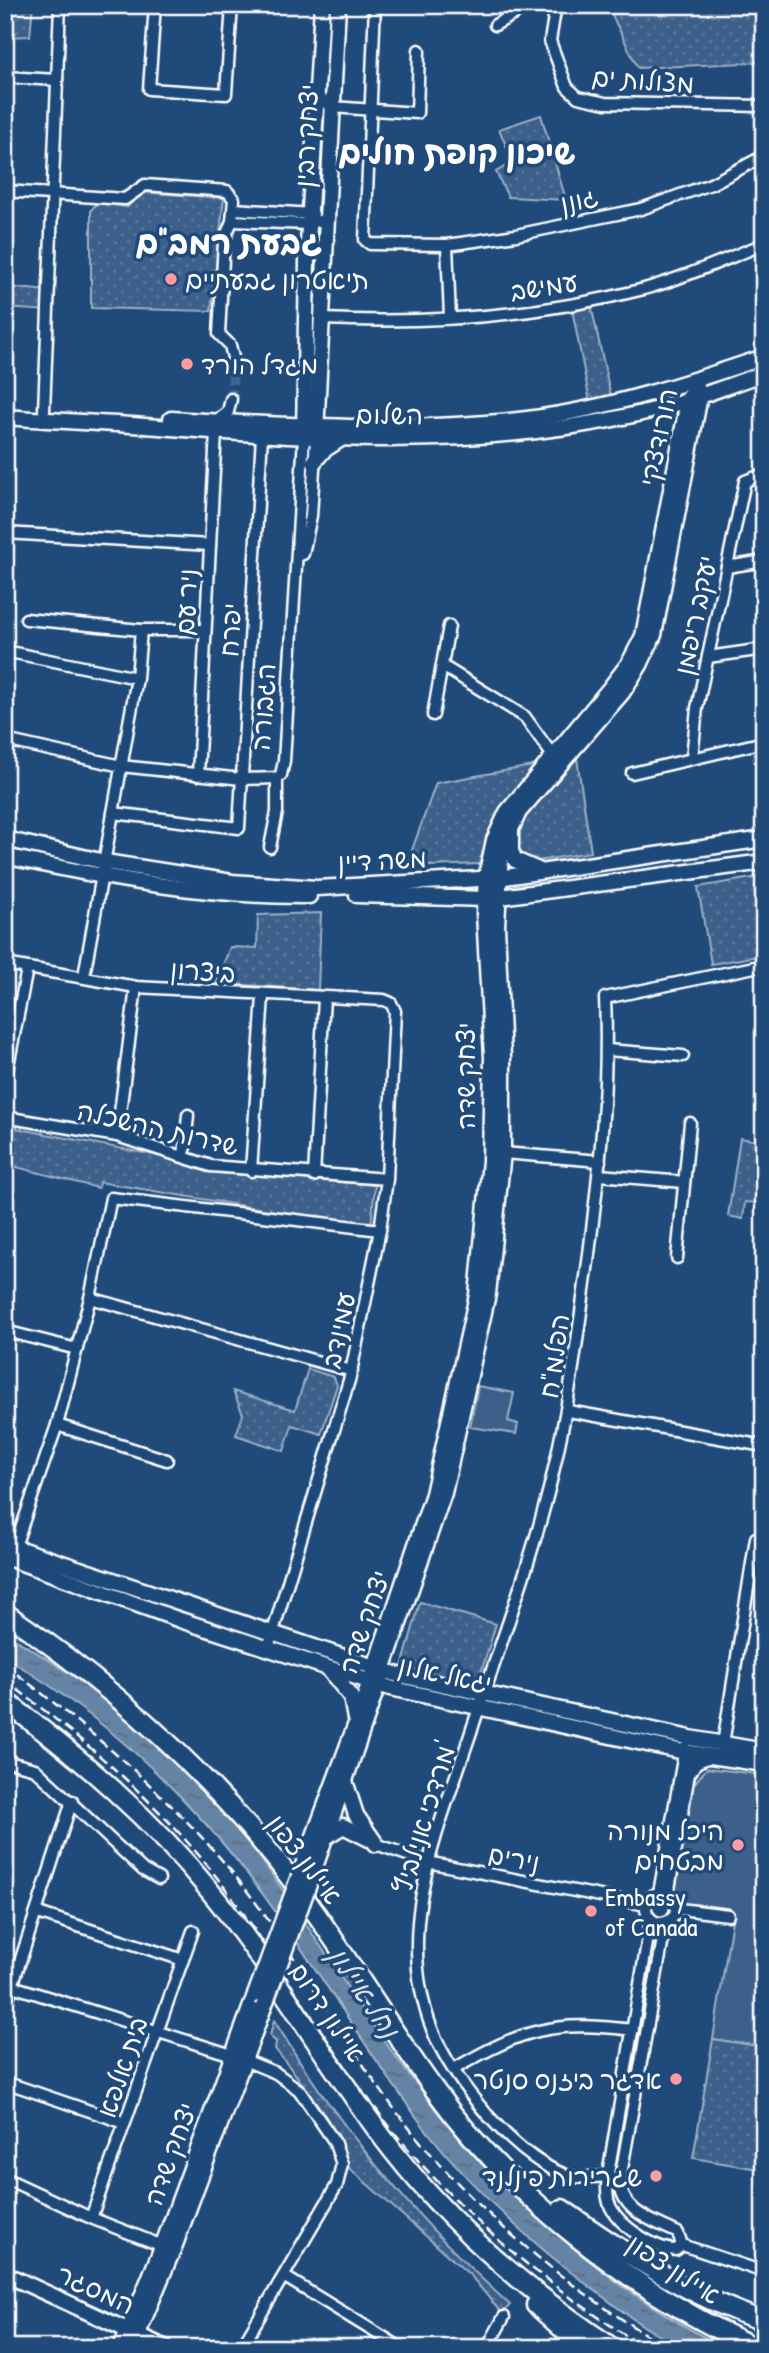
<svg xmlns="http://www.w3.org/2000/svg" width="769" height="2353" viewBox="0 0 769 2353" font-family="'Patrick Hand','Playpen Sans Hebrew',sans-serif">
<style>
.grass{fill:#3c618b;stroke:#9eb0c5;stroke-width:2}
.park{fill:url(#park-dots);stroke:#9eb0c5;stroke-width:2}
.water{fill:url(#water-ripples);stroke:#a3b5c8;stroke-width:2}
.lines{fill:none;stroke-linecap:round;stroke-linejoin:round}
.street-tunnel{stroke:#41658e;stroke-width:10;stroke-dasharray:10 5;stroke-linecap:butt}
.street-casing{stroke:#fff;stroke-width:15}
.secondary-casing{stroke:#fff;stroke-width:19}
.highway-casing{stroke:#fff;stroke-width:23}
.street{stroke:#1f4a7a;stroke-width:10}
.secondary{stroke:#1f4a7a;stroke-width:14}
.highway{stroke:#1f4a7a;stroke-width:18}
.rail{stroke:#fff;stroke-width:2.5;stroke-dasharray:10 5;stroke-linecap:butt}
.secondary-bridge-casing{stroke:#fff;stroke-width:19;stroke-linecap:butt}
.secondary-bridge{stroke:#1f4a7a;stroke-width:14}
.poi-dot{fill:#ff9aa2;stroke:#1f4a7a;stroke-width:2.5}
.labels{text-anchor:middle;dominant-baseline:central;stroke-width:7;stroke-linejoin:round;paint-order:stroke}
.street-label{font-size:26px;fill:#fff;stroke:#1f4a7a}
.poi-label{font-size:26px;fill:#fff;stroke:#1f4a7a;text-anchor:start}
.water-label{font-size:28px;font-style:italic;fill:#d8e0e8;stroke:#1f4a7a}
.district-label{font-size:33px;font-weight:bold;fill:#fff;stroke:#1f4a7a}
</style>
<defs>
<pattern id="park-dots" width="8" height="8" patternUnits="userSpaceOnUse" patternTransform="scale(1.75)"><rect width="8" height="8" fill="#3c618b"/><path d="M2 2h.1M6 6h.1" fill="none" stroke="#59799c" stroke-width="1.8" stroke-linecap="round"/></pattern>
<pattern id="water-ripples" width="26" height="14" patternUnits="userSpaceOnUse" patternTransform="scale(1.75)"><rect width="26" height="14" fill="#6583a4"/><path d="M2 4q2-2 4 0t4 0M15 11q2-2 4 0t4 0" fill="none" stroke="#5b6d81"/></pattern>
</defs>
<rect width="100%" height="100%" fill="#1f4a7a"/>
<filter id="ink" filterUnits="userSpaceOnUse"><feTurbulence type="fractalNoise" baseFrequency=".0143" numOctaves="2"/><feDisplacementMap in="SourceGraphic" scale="14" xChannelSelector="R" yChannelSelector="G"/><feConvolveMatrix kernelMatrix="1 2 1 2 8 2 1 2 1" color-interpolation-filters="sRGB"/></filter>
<g filter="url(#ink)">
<g class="grass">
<polygon points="478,1386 514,1393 508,1421 518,1424 516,1434 470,1427"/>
<polygon points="707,1768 764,1775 764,2047 713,2039 733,1914 684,1905 677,1900 674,1891 693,1785"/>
</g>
<g class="park">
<polygon points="5,5 33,5 30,36 5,37"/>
<polygon points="607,5 764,5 764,62 638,68"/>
<polygon points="541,115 566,200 508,197 496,172 513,162 499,129"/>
<polygon points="139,192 224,198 211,311 91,308 91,210 97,203 128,207"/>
<polygon points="5,287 50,291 49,311 5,308"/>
<polygon points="590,300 611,397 590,402 571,304"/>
<polygon points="577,758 591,852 532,862 406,867 436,783"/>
<polygon points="764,876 764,955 711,964 698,887"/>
<polygon points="321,913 318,990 216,983 230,947 257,948 258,915"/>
<polygon points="5,1126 175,1159 206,1172 375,1185 371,1227 99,1182 98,1188 5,1164"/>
<polygon points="740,1138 764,1142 764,1174 757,1203 745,1202 743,1219 728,1216"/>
<polygon points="308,1369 334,1377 337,1385 321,1434 292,1425 284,1451 236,1435 243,1414 233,1391 295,1410"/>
<polygon points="420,1602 496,1624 477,1686 402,1667"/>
<path d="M274,2020C337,2126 418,2222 510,2305L502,2314L471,2276L348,2167C337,2123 303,2084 275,2049L276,2042L270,2036Z"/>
<polygon points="713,2039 764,2047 764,2170 693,2158"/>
</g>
<path class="water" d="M5,1633C61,1667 122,1704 167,1751C195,1780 224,1810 248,1842C302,1912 346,1989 398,2060C486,2179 592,2281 725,2348C712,2348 694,2351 683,2347C651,2335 621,2310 594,2290C531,2243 471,2188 423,2126C348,2026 288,1915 204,1822C147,1758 78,1701 5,1657Z"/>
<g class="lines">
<polyline class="street-tunnel" points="231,399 234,362"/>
<g class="street-casing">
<g id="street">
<polyline points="155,5 149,89 226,94 232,5"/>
<polyline points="375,5 365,240 370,244 447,245 516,235 641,209 711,184 764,156"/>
<polyline points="556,5 550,41 567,87 578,97 605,103 764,106"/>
<polyline points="495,25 530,5"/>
<polyline points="5,77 57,80"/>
<polyline points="317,97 332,107 417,113 419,50"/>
<polyline points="5,191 125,199 145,185 227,191 234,199 232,221 224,241 219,334 230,345 234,362"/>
<polyline points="234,209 313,214"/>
<polyline points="232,221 308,224 326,219"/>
<polyline points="447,245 450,318"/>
<path d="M322,319C429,324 540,316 644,289C685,278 725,259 764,244"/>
<polyline points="44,411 60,5"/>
<polyline points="215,422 228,412 231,399"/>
<polyline points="5,533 210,545"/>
<polyline points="303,554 311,516 316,438"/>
<polyline points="727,567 764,561"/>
<polyline points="26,619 141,630 205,630"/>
<polyline points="5,651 137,678"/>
<polyline points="708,657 764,649"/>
<polyline points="444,667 525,717 553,756"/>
<polyline points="433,715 449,626"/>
<polyline points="5,740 121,766 242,779 277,778"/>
<polyline points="692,758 697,708 745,481 764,474"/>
<polyline points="632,773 764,742"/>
<polyline points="198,775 216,432"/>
<polyline points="113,813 239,828 262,435"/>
<polyline points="270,847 277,812 277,778 281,775 284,761 304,437"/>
<polyline points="5,964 136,987 384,1000 391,1003 395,1011 387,1179 380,1230 350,1377 268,1648"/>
<polyline points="84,976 137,678 141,630"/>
<polyline points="607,1050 683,1056"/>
<polyline points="5,1081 27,969"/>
<polyline points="5,1117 117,1136 211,1166 387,1179"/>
<polyline points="117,1136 136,987"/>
<polyline points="503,1153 600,1161"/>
<polyline points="184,1156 188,1115"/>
<polyline points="251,1171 263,996"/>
<polyline points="599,1175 684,1182"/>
<polyline points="314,1176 324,998"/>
<polyline points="677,1258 690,1123"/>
<polyline points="90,1298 352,1371"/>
<polyline points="5,1331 77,1349"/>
<polyline points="568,1411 764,1446"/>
<polyline points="57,1425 167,1460"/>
<polyline points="13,1552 57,1425 90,1298 111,1198 380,1230"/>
<polyline points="723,1744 756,1538 764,1538"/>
<polyline points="5,1761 35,1769 143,1870 159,1879"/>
<polyline points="376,1844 427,1862 646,1905"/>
<polyline points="659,1893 685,1748"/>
<circle cx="661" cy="1908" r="15"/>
<polyline points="668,1895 690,1768"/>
<polyline points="675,1904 680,1909 728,1915"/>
<polyline points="38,1913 183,1960"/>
<path d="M651,1919L608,2174C607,2184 606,2194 609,2203C616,2224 654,2249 676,2250L682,2245L764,2272"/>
<polyline points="12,1986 232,2055 276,2073 299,2090 334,2141 342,2164 337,2185 241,2348"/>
<polyline points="5,2008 72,1801"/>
<path d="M454,2069C523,2029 553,2020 633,2030"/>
<polyline points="5,2082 125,2123"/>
<polyline points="5,2178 91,2218 168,2248"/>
<polyline points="620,2180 666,1922"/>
<polyline points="91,2218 193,1931"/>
<path d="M682,2245L678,2233C654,2221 620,2212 620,2180C603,2172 587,2181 569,2176C516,2160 451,2079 432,2029C393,1929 438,1831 470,1735C498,1650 531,1564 552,1477C569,1406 578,1334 588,1262C599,1174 609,1087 605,998L764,965"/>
<polyline points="285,2277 401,2348"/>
<polyline points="487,2348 504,2317"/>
</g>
</g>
<g class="secondary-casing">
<g id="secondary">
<path d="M5,417C56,421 108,423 159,427C318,440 480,450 638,414C682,404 722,388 764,373"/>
<path d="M171,419C289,426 409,433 527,419C608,409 687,383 764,357"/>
<polyline points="316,433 338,5"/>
<polyline points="304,434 307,261 322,5"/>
<polyline points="314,462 324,450 341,439"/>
<polyline points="511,833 511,851 515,860 538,870"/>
<polyline points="5,839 105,862 232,882 317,888 498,878 764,839"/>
<path d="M5,856C103,878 208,897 309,896"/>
<polyline points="357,895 485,899 764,862"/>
<polyline points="5,1544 395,1674 690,1738 764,1751"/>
<polyline points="5,1557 180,1620 390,1688 684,1752 764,1764"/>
<polyline points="330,1671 351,1697 355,1719"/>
<polyline points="689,1771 695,1761 707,1756"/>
<polyline points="345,1781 356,1815 376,1844"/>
<polyline points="326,1837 343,1826 369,1839"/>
<polyline points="302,1868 355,1726 433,1494 477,1295 490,1161 492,1057 484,913 486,877 494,840 507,812 610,688 629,663 643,636 688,401 695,381"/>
<polyline points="311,1879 444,1493 488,1294 503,1153 503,1057 497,926 501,851 519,812 622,693 640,665 654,635 700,396 695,381"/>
<polyline points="5,2274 166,2348"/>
<polyline points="121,2348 162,2247 255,1995"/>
<polyline points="132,2348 175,2245 264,2007"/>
</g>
</g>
<g class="highway-casing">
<g id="highway">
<path d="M5,1613C101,1678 189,1755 263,1844C327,1920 376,2009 434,2089C513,2199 634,2292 756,2348"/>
<path d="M5,1701C80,1758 151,1818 210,1891C277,1973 328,2068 393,2151C454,2229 531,2294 613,2348"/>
<path d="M562,2209C626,2254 690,2297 764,2321"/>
<polyline points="536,2305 584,2348"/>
</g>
</g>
<use href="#street" class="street"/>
<use href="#secondary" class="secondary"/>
<use href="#highway" class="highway"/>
<g class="rail">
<path d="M5,1665C88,1728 166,1792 232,1872C299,1954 347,2052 414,2134C484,2219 573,2292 668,2348"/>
<path d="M5,1680C81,1738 151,1795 211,1870C276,1952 325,2046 390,2127C460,2215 550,2289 646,2348"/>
</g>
<g class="secondary-bridge-casing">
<g id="secondary-bridge">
<polyline points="255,1995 302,1868"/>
<polyline points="264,2007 311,1879"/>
</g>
</g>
<use href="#secondary-bridge" class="secondary-bridge"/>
</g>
</g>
<g class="poi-dot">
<circle cx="171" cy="279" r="7"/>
<circle cx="187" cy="364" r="7"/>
<circle cx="738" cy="1845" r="7"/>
<circle cx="591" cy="1911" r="7"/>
<circle cx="676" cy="2079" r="7"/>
<circle cx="656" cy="2176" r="7"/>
</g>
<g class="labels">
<g class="street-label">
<text transform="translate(643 80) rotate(4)">מצולות ים</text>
<text transform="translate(306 136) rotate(-87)">יצחק רבין</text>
<text transform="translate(579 200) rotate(-12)">גונן</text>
<text transform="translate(544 286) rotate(-9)">עמישב</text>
<text x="389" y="414">השלום</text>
<text transform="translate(658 437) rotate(-78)">הורודצקי</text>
<text transform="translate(186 602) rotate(-87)">ניר עם</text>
<text transform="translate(695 615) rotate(-78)">יעקב ריפמן</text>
<text transform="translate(230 630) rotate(-87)">יפרח</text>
<text transform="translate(263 707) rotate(-86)">הגבורה</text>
<text transform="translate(382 860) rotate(-3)">משה דיין</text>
<text transform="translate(203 971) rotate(4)">ביצרון</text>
<text transform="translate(465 1076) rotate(-90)">יצחק שדה</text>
<text transform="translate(158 1128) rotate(13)">שדרות ההשכלה</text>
<text transform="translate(338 1330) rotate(-78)">עמינדב</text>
<text transform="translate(554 1356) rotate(-82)">הפלמ"ח</text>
<text transform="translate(364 1622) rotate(-71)">יצחק שדה</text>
<text transform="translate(445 1674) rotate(12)">יגאל אלון</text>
<text transform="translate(424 1817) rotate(-73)">מרדכי אנילביץ'</text>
<text transform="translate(514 1858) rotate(11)">נירים</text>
<text transform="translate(305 1859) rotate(53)">איילון צפון</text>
<text transform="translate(328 2012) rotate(56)">איילון דרום</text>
<text transform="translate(122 2067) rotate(-71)">בית אלפא</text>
<text transform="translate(170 2154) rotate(-70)">יצחק שדה</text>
<text transform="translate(674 2269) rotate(33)">איילון צפון</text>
<text transform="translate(96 2289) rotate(25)">המסגר</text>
</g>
<g class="poi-label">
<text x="185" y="279">תיאטרון גבעתיים</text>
<text x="201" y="364">מגדל הורד</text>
<text x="724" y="1830" text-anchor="end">היכל מנורה<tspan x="724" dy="30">מבטחים</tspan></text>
<text x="605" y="1896">Embassy<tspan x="605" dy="30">of Canada</tspan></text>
<text x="662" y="2079" text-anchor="end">אדגר ביזנס סנטר</text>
<text x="642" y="2176" text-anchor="end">שגרירות פינלנד</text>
</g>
<g class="water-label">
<text transform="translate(364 1992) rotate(56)">נחל איילון</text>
</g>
<g class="district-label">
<text x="457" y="152">שיכון קופת חולים</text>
<text x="229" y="242">גבעת רמב"ם</text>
</g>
</g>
<rect width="769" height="2353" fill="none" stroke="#1f4a7a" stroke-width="28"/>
<rect x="14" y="14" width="741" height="2325" fill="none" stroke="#fff" stroke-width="2.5" filter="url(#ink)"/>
</svg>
